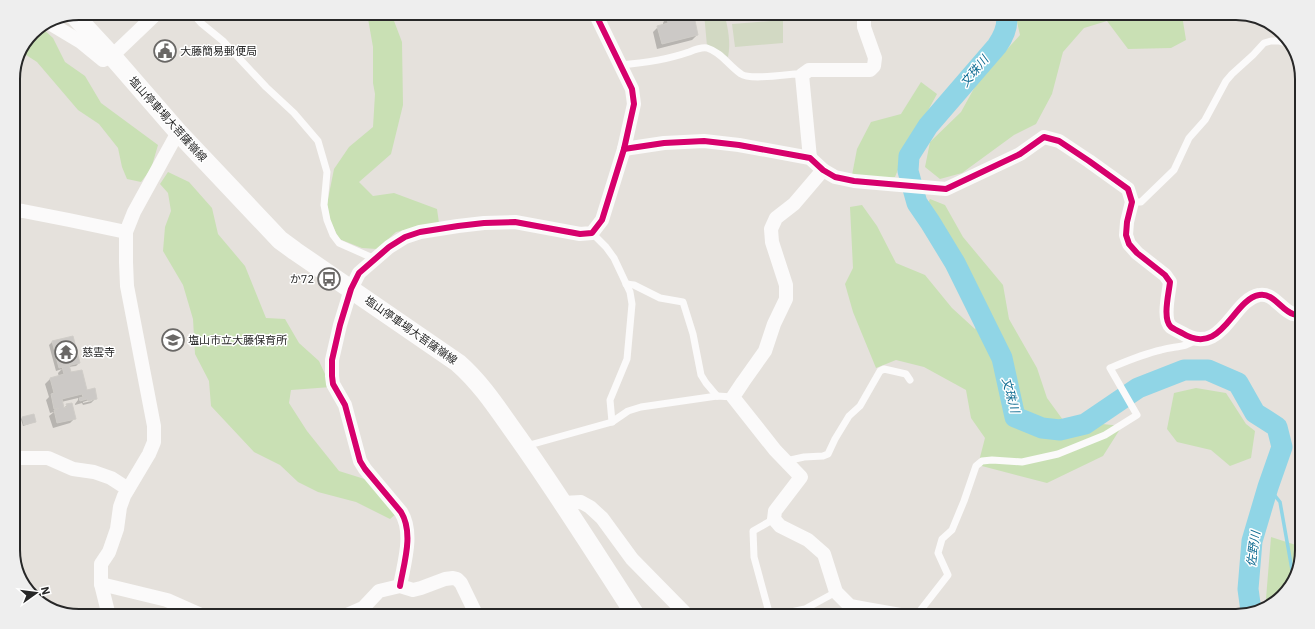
<svg xmlns="http://www.w3.org/2000/svg" width="1315" height="629" viewBox="0 0 1315 629" font-family="'IBM Plex Sans','Noto Sans JP',sans-serif">
<style>
.green{fill:#c9e0b4}
.cemetery{fill:#d2d9c3}
.shadow{fill:#0003;fill-rule:evenodd}
.lines{fill:none;stroke-linecap:round;stroke-linejoin:round}
.stream{stroke:#90d5e6;stroke-width:3.5}
.river{stroke:#90d5e6;stroke-width:21}
.building{fill:#ccc9c6;stroke:#d0cdc8}
.lane{stroke:#fbfafa;stroke-width:7}
.street{stroke:#fbfafa;stroke-width:14}
.secondary{stroke:#fbfafa;stroke-width:19}
.cycleway-casing{stroke:#fff;stroke-width:8}
.cycleway{stroke:#d6006c;stroke-width:6}
.labels{text-anchor:middle;dominant-baseline:central;stroke-width:3;stroke-linejoin:round;paint-order:stroke}
.poi-label{font-size:11px;fill:#272727;stroke:#fff;text-anchor:start}
.street-label{font-size:11px;fill:#272727;stroke:#fff}
.water-label{font-size:12px;font-style:italic;fill:#0f6c92;stroke:#fff}
.rim{fill:none;stroke:#272727;stroke-width:2}
</style>
<rect width="100%" height="100%" fill="#e5e1dc"/>
<g class="green">
<polygon points="367,13 391,13 402,42 403,105 391,154 359,182 373,196 394,193 437,209 439,223 396,232 377,249 362,248 339,239 330,220 327,204 334,169 349,147 373,127 375,94 373,83 373,47"/>
<polygon points="1015,13 1176,13 1182,15 1186,40 1171,48 1128,49 1107,21 1084,28 1063,52 1052,94 1036,124 1014,135 962,173 940,179 925,167 930,142 961,112 978,81 1020,35"/>
<polygon points="42,28 53,38 65,62 85,76 101,103 158,145 151,169 141,182 127,179 122,167 118,148 99,124 78,110 37,62 23,53 32,32"/>
<polygon points="921,82 937,94 925,116 911,137 895,177 876,179 852,175 857,149 871,122 901,114"/>
<polygon points="168,172 189,182 212,208 218,234 245,266 266,318 285,319 299,343 319,361 331,387 291,390 289,403 307,431 339,471 374,482 396,514 390,519 356,502 318,492 298,482 280,465 254,452 211,406 209,381 195,354 193,319 183,285 163,251 165,227 171,211 168,193 160,184"/>
<polygon points="930,199 945,205 963,237 1003,285 1009,319 1037,368 1047,398 1063,420 1122,426 1103,456 1047,483 978,465 985,438 971,418 966,390 924,367 896,360 876,368 853,312 845,284 853,268 850,207 862,205 877,226 896,263 925,275 952,308 975,329 987,313 962,266 926,206"/>
<polygon points="1196,388 1226,393 1246,424 1255,431 1251,458 1230,466 1211,450 1177,442 1167,429 1174,393"/>
<polygon points="1271,537 1302,547 1302,550 1295,579 1273,605 1267,607 1266,599"/>
</g>
<g class="cemetery">
<path d="M704,13H724C728,28 731,42 728,57L707,46Z"/>
<polygon points="783,20 783,43 735,47 732,24"/>
</g>
<g class="shadow">
<polygon points="662,13 684,13 675,16 676,22 697,35 692,40 657,49 653,32 658,27 663,26 663,23 664,21"/>
<path d="M52,342L79,363L76,366L68,367L70,374L87,391L96,398L91,403L83,405L82,403L75,405V404L78,400V398L61,402L63,409L67,405L75,418L70,423L53,428L49,416L54,412L50,413L46,400L49,397L45,384L50,379L59,377L58,373L62,369L56,371L49,345ZM92,399V401L83,403V402Z"/>
<polygon points="22,418 35,422 23,426 21,419"/>
</g>
<g class="lines">
<polyline class="stream" points="1268,487 1280,502 1294,581"/>
<path class="river" d="M1006,13C1009,25 1004,36 997,46L928,126L909,156L908,171L917,203L930,222L955,263L1002,358L1015,417L1042,428L1060,430L1085,424L1138,388L1184,370H1208L1238,383L1255,413L1277,427L1282,447L1268,487L1252,541L1248,589L1251,611"/>
</g>
<g class="building">
<polygon points="666,13 682,13 667,17"/>
<polygon points="676,15 677,21 694,16 698,35 662,44 657,26 668,23 667,17"/>
<polygon points="73,336 80,363 59,368 52,341"/>
<polygon points="69,365 71,372 82,370 87,390 95,388 97,399 88,401 87,399 80,401 79,398 83,397 82,394 62,399 64,408 67,407 66,404 72,403 76,419 57,423 54,410 58,409 58,408 54,409 51,394 54,393 50,378 64,374 62,367"/>
<polygon points="34,414 36,422 24,425 22,417"/>
</g>
<g class="lines">
<g class="lane">
<polyline points="192,13 201,23 223,41 266,87 294,113 318,141 327,172 324,205 327,220 333,235 339,243 375,259"/>
<path d="M620,65C644,63 666,60 689,52C694,50 701,47 707,48C721,52 729,66 741,74C749,80 783,75 795,74L802,75"/>
<polyline points="1132,202 1141,202 1174,170 1189,138 1205,120 1226,81 1232,74 1253,55 1264,43 1271,41 1279,41 1292,45"/>
<polyline points="592,233 606,247 614,258 630,292 632,304 627,359 610,400 612,422"/>
<polyline points="626,284 634,285 660,298 683,302 693,334 701,375 706,383 717,396"/>
<polyline points="1298,314 1302,326"/>
<polyline points="526,446 612,422 628,411 641,407 717,396 733,397"/>
<polyline points="786,461 804,457 823,456 828,454 835,439 849,416 860,406 880,371 884,369 906,374 910,380"/>
<polyline points="770,616 754,557 753,531 774,519"/>
<polyline points="772,616 805,609 836,592"/>
<path d="M916,616L948,575L938,553L942,539L952,530L964,501L976,466L982,461L992,460L1022,462L1058,454L1105,435L1137,415L1110,368C1127,361 1143,354 1161,350C1173,346 1187,348 1197,339"/>
</g>
<g class="street">
<polyline points="51,24 81,42 103,60 112,56 157,13"/>
<path d="M624,149L664,143L704,141L739,145L810,158L823,170L835,177L854,181L946,189L1020,154L1044,137L1059,141L1089,161L1128,189L1132,202L1127,222L1126,235L1129,244L1137,253L1165,275L1170,282C1169,293 1162,319 1171,327C1174,329 1178,331 1182,333C1222,358 1232,300 1259,295C1273,292 1281,310 1293,314C1295,315 1299,314 1302,314"/>
<polyline points="810,158 802,75 809,70 870,70 874,66 875,58 864,27 864,13"/>
<polyline points="823,170 794,204 776,218 771,229 772,242 786,285 786,299 774,324 765,351 743,382 733,397 775,450 801,477 775,511 774,519 780,526 808,540 824,554 836,592 850,606 866,609 906,616"/>
<polyline points="13,210 23,211 69,220 126,232"/>
<polyline points="13,458 48,458 73,469 94,472 111,478 128,489"/>
<polyline points="563,503 581,502 590,507 602,518 632,559 687,615 690,616"/>
<polyline points="101,584 167,600 203,616"/>
<path d="M400,586C404,563 414,533 401,512L365,469L360,461L345,405L333,384L332,376V360L340,325L351,289L359,273L389,247L405,237L420,232L458,226L484,223L515,222L580,234L592,233L602,220L624,149L634,104L632,89L595,13"/>
<polyline points="109,616 101,584 101,564 109,552 117,529 120,507 124,496 149,454 154,442 154,426 127,286 126,262 126,232 134,212 178,132"/>
<polyline points="345,616 363,608 379,591 400,586 413,590 421,588 445,579 453,578 457,579 461,583 477,616"/>
</g>
<path class="secondary" d="M74,15L112,56L178,132L280,240L295,251L458,363C482,384 499,411 517,436C559,495 597,556 636,616"/>
<g class="cycleway-casing">
<g id="cycleway">
<path d="M624,149L664,143L704,141L739,145L810,158L823,170L835,177L854,181L946,189L1020,154L1044,137L1059,141L1089,161L1128,189L1132,202L1127,222L1126,235L1129,244L1137,253L1165,275L1170,282C1169,293 1162,319 1171,327C1174,329 1178,331 1182,333C1222,358 1232,300 1259,295C1273,292 1281,310 1293,314C1295,315 1299,314 1302,314"/>
<path d="M400,586C404,563 414,533 401,512L365,469L360,461L345,405L333,384L332,376V360L340,325L351,289L359,273L389,247L405,237L420,232L458,226L484,223L515,222L580,234L592,233L602,220L624,149L634,104L632,89L595,13"/>
</g>
</g>
<use href="#cycleway" class="cycleway"/>
</g>
<defs>
<g id="civic-ring" transform="scale(1.15)"><circle r="9.5" fill="#fff" stroke="#6a6866" stroke-width="1.5"/><path d="M-.6-6.5H3V-4.5H.6V-3L4-1V1h2V6H-6V1h2V-1L-.6-3ZM-1.2 2.5V6h2.4V2.5Z" fill="#6a6866"/></g>
<g id="bus-ring" transform="scale(1.15)"><circle r="9.5" fill="#fff" stroke="#6a6866" stroke-width="1.5"/><path d="M-5-6H5V4H4V6H2V4H-2V6H-4V4H-5ZM-3.5-4V0h7V-4ZM-3.5 1.2v1.5H-2V1.2ZM2 1.2v1.5H3.5V1.2Z" fill="#6a6866"/></g>
<g id="school-ring" transform="scale(1.15)"><circle r="9.5" fill="#fff" stroke="#6a6866" stroke-width="1.5"/><path d="M0-5L7-2L0 1L-7-2ZM-4 1L0 2.5L4 1V4Q0 6-4 4Z" fill="#6a6866"/></g>
<g id="temple-ring" transform="scale(1.15)"><circle r="9.5" fill="#fff" stroke="#6a6866" stroke-width="1.5"/><path d="M0-6L5-2H3V0L6.5 2.5H4V6H1.5V3h-3V6H-4V2.5H-6.5L-3 0V-2H-5Z" fill="#6a6866"/></g>
</defs>
<g fill-rule="evenodd">
<use href="#civic-ring" x="165" y="51"/>
<use href="#bus-ring" x="329" y="279"/>
<use href="#school-ring" x="173" y="340"/>
<use href="#temple-ring" x="66" y="352"/>
</g>
<g class="labels">
<g class="poi-label">
<text x="180" y="51">大藤簡易郵便局</text>
<text x="314" y="279" text-anchor="end">か72</text>
<text x="188" y="340">塩山市立大藤保育所</text>
<text x="82" y="352">慈雲寺</text>
</g>
<g class="street-label">
<text transform="translate(168 119) rotate(48)">塩山停車場大菩薩嶺線</text>
<text transform="translate(411 330) rotate(35)">塩山停車場大菩薩嶺線</text>
</g>
<g class="water-label">
<text transform="translate(974 71) rotate(-50)">文珠川</text>
<text transform="translate(1011 395) rotate(75)">文珠川</text>
<text transform="translate(1253 549) rotate(-82)">佐野川</text>
</g>
</g>
<path d="M0 0H1315V629H0ZM79 20H1236A59 59 0 0 1 1295 79V550A59 59 0 0 1 1236 609H79A59 59 0 0 1 20 550V79A59 59 0 0 1 79 20Z" fill="#eee" fill-rule="evenodd"/>
<path class="rim" d="M79 20H1236A59 59 0 0 1 1295 79V550A59 59 0 0 1 1236 609H79A59 59 0 0 1 20 550V79A59 59 0 0 1 79 20Z"/>
<g transform="translate(36 593) rotate(76)" stroke="#ffffff" stroke-width="3" paint-order="stroke">
<path d="M0-3L7 15L0 10L-7 15Z" fill="#272727"/>
<text y="-6" font-size="11" font-weight="bold" text-anchor="middle" fill="#272727">N</text>
</g>
</svg>
